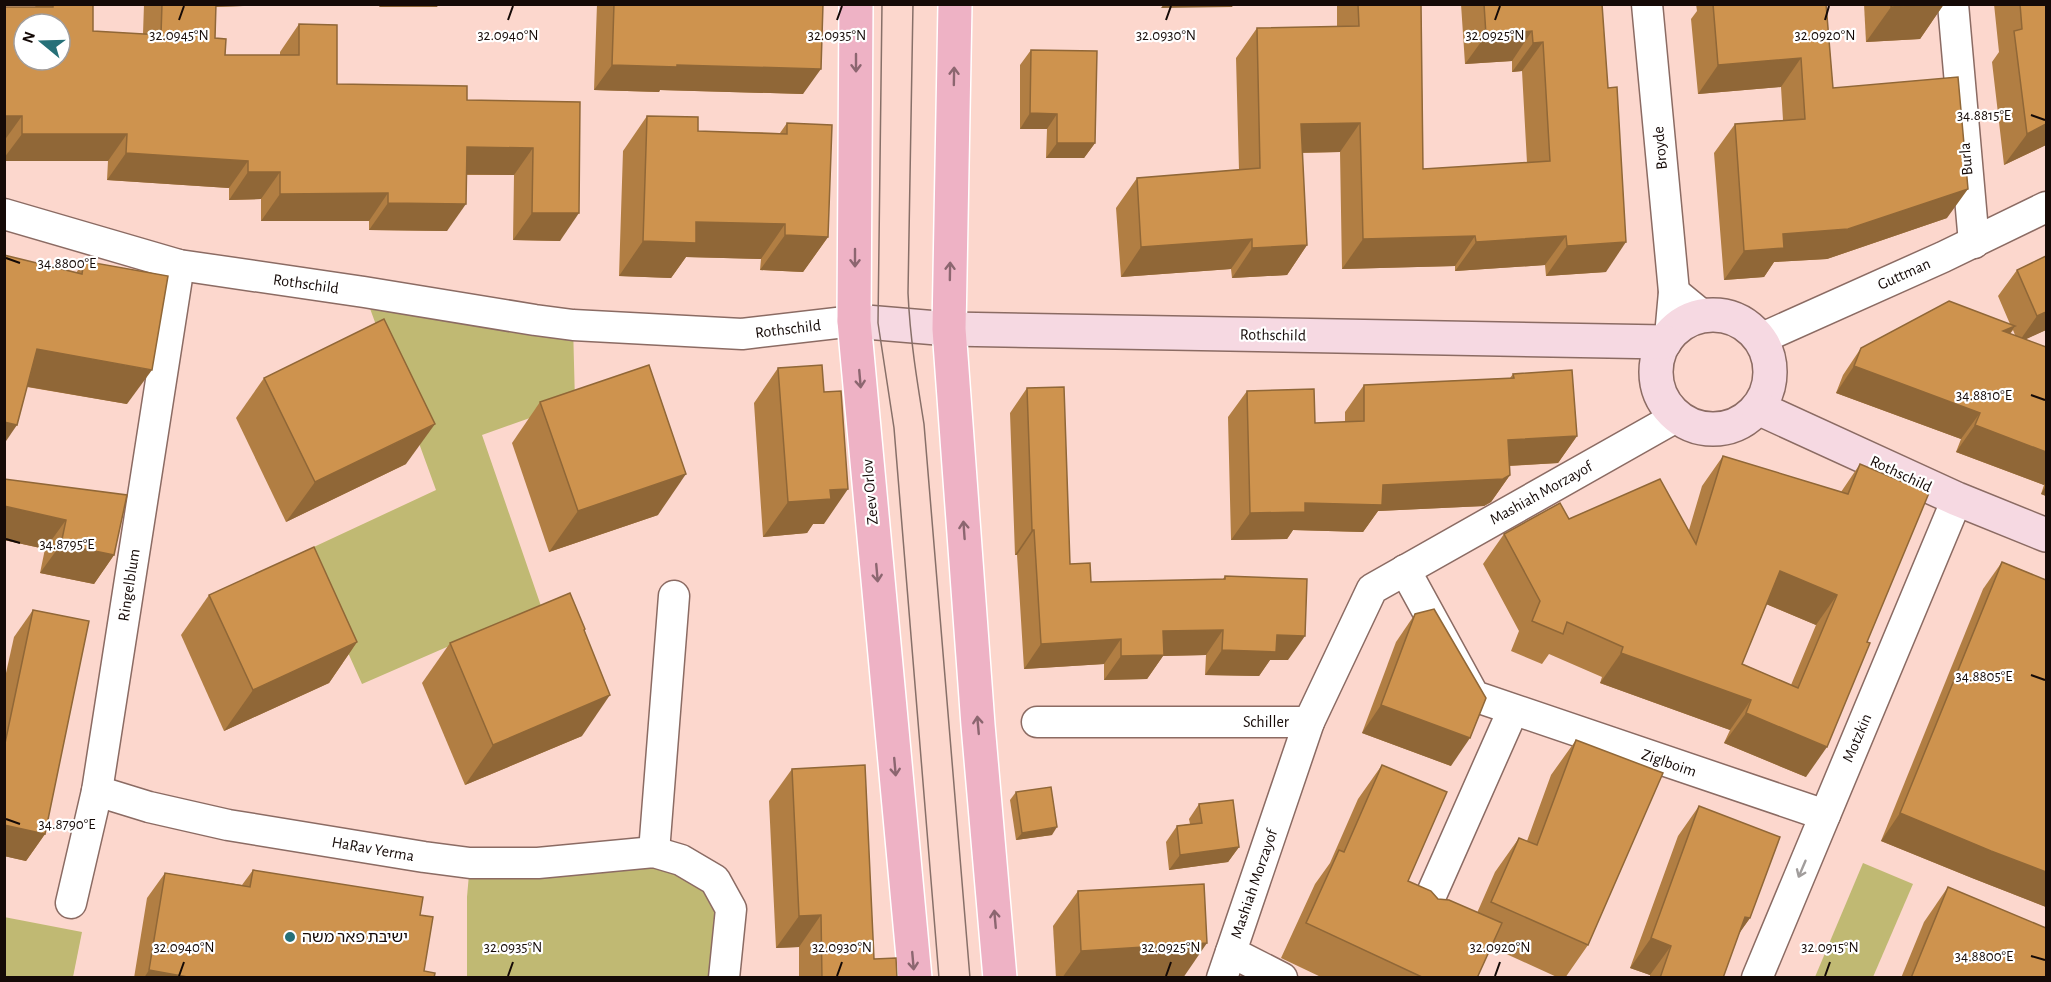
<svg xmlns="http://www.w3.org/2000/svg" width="2051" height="982" viewBox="0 0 2051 982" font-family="'Alegreya Sans','Noto Sans Hebrew',sans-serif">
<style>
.green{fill:#c0b973}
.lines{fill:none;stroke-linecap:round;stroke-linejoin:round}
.street-casing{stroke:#8b6b63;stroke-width:33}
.secondary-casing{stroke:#8b6b63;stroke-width:36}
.primary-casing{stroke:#fff;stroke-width:36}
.street{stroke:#fff;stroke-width:30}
.secondary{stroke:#f6d9e2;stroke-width:33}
.primary{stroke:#eeb2c5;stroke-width:33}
.tram{stroke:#876f68;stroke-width:1.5}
.wall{fill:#b17e43;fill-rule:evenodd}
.shaded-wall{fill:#906737}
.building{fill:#ce934e;stroke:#906737;stroke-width:1.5;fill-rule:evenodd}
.oneway{stroke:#8c6670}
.oneway2{stroke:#a19d9c}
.ticks{fill:none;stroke:#150a07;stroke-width:2}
.poi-dot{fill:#267078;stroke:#fff;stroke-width:2}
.labels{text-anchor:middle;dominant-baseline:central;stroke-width:4.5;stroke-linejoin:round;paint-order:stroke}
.street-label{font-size:16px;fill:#150a07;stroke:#fff}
.poi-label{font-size:16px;fill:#150a07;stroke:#fff;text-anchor:start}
.ticks-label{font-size:15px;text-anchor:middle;fill:#150a07;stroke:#fff;stroke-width:4.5;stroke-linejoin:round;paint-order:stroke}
</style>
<rect width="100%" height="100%" fill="#fcd7cd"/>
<g class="green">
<polygon points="364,292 573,325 575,402 482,435 541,606 362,684 303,552 436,490"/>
<polygon points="654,852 715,880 724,977 467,978 467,897 470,863"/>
<polygon points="1863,863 1913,884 1873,977 1815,977"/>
<polygon points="4,917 82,932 73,977 5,977"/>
</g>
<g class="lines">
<g class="street-casing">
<g id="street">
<polyline points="1647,4 1674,292 1670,336"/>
<polyline points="1953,4 1974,243"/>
<polyline points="4,214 179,265 364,292 535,320 573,325 742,334 854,321"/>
<polyline points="1674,292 1702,315"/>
<polyline points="1760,339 1943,257 2046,207"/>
<polyline points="1405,570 1474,696 1825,815"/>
<polyline points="1037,722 1309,722 1372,589 1678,416"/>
<polyline points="97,791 149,807 228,825 424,857 470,863 538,863 654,852 681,860 715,880 731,909 724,978"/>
<polyline points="654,852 674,596"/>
<polyline points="71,903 97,791 179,265"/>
<polyline points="1421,918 1513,710"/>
<polyline points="1231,952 1282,978"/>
<polyline points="1222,978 1309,722"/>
<polyline points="1757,978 1957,499"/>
</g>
</g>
<g class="secondary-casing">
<g id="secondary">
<circle cx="1713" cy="372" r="57"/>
<polyline points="854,321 949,329 1665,342"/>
<polyline points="1758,408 1957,499 2046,535"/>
</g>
</g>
<g class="primary-casing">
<g id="primary">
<polyline points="856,4 854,321 915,978"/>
<polyline points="955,4 949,329 978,725 1000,978"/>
</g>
</g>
<use href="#street" class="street"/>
<use href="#secondary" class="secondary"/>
<use href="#primary" class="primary"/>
<g class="tram">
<polyline points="882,4 878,323 894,428 939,978"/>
<path d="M913,4L908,293C910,338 917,381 924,424L970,978"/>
</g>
</g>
<g class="wall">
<polygon points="37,4 93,4 93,31 143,34 144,4 295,4 216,7 215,38 225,55 280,55 280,52 299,24 337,84 467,100 580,102 560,241 513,240 514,175 466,175 447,231 369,230 369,221 261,221 261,199 229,200 229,188 107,180 108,161 4,161 4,7 35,7"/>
<polygon points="597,4 823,4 803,94 660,90 659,92 594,90"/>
<polygon points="1337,4 1421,4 1423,169 1527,163 1522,71 1512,72 1512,61 1465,64 1461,4 1602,4 1606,272 1546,276 1545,265 1455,271 1455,266 1342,269 1340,152 1302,153 1307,245 1287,275 1232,278 1231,269 1121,277 1116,208 1137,178 1239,170 1236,58 1257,28 1337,27"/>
<polygon points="1696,4 1826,4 1833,88 1947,218 1827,259 1774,262 1764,277 1724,280 1714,153 1735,124 1783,120 1781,87 1698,94 1691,19 1697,11"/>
<polygon points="1864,4 1944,4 1920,39 1866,42"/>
<polygon points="1994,4 2046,4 2046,145 2004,165 1992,62 1999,52"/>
<polygon points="1031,50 1095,143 1084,158 1046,158 1047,129 1020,129 1020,65"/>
<polygon points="647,116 698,131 780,133 787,123 828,237 803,272 760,270 761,259 686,257 671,278 619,276 623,151"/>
<polygon points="4,255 76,273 84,261 127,404 27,387"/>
<path d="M2017,270L2046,330L2025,339L2046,347V496L2041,494L2044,485L1956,452L1961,439L1836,393L1843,375L1861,348L2010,324L1998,296ZM2013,330L2015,335L2010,334Z"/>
<polygon points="778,368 824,524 813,524 807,533 763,537 754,403"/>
<polygon points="1513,374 1577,436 1558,463 1509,466 1510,475 1491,502 1484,506 1378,511 1363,532 1293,530 1287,539 1231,540 1228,417 1247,391 1315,423 1345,422 1345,412 1364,385 1510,378"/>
<polygon points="264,378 406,464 286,522 236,418"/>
<polygon points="1027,388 1070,564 1091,582 1223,579 1225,576 1288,660 1270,660 1259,676 1205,675 1206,655 1163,656 1147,679 1104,680 1104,664 1024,669 1017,555 1015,555 1010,413"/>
<polygon points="540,402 658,515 549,552 512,443"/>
<path d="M1723,456L1841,492L1860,464L1806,777L1724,743L1730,730L1600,683L1602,677L1549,654L1542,664L1511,651L1519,631L1483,564L1504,534L1569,519L1689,530L1702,486ZM1766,604L1816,625L1791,685L1742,664Z"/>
<polygon points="127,495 114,555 94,584 40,573 45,549 4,540"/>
<polygon points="2002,562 2046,580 2046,907 1972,878 1881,841 1983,589"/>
<polygon points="209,595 357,642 329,683 224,731 181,635"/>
<polygon points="33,610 45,834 26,861 4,856 4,682 14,637"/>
<polygon points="1415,614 1451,766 1362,733 1396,642"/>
<polygon points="584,631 582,736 465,785 422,683 450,643"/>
<polygon points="1576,740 1588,945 1565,978 1559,978 1491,947 1477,978 1323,978 1281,958 1315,884 1330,863 1358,799 1382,765 1408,881 1438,899 1477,913 1495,872 1519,838 1527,841 1551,775"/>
<polygon points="792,769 874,959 897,978 799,978 799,947 776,948 769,801"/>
<polygon points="1016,792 1052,835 1016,840 1010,800"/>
<polygon points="1199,804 1239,847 1228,862 1169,870 1166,842 1177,826 1190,824 1189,819"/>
<polygon points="1699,806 1750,918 1739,933 1723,978 1650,978 1650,975 1630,968 1678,836"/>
<polygon points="253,870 420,915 424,971 434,978 134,978 147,898 165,873 242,885"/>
<polygon points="1948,887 2046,978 1901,978 1924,922"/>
<polygon points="1078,891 1183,978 1056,978 1053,926"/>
</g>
<g class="shaded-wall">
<polygon points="199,4 295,5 197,7"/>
<polygon points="381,4 439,4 437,7 379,7"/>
<polygon points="1164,4 1234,4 1232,7 1161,8"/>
<polygon points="1934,4 1944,4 1920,39 1866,42 1891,7"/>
<polygon points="1532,31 1512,61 1465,64 1486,35"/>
<polygon points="1543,42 1522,71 1512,72 1533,43"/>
<polygon points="1801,58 1781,87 1698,94 1718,65"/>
<polygon points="612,65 677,65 821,69 803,94 660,90 659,92 594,90"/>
<polygon points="1030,113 1057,114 1047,129 1020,129"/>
<polygon points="4,116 22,116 4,141"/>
<polygon points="1360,123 1340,152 1280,153 1301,124"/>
<polygon points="2046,124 2046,145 2004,165 2027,134"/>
<polygon points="22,134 127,134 108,161 4,161 4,158"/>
<polygon points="1057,143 1095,143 1084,158 1046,158"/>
<polygon points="467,147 533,148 514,175 448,174"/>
<polygon points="126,153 248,161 229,188 107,180"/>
<polygon points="248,172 280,172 261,199 229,200"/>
<polygon points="1968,189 1947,218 1827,259 1774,262 1764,277 1724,280 1744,251 1783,234"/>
<polygon points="388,193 369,221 261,221 280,194"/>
<polygon points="388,203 466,204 447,231 369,230"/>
<polygon points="532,213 579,213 560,241 513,240"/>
<polygon points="696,222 785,224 761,259 686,257 671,278 619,276 643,241"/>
<polygon points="785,235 828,237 803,272 760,270"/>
<polygon points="1475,236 1455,266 1342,269 1363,239"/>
<polygon points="1566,236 1545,265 1455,271 1476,242"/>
<polygon points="1252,239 1231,269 1121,277 1141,247"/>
<polygon points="1626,242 1606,272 1546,276 1567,246"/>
<polygon points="1307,245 1287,275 1232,278 1252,248"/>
<polygon points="2046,312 2046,330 2018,343 2037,316"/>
<polygon points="2015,326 1997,352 2003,331"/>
<polygon points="37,349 152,370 127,404 12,384"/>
<polygon points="1854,366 1980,413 1961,439 1836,393"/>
<polygon points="4,422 17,425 4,444"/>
<polygon points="435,424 406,464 286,522 315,482"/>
<polygon points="1975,425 2046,452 2046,482 2044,485 1956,452"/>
<polygon points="1577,436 1558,463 1489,467 1508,440"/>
<polygon points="686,474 658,515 549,552 578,511"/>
<polygon points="1510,475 1491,502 1484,506 1378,511 1363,532 1293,530 1287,539 1231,540 1250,513 1305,503 1383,485"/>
<polygon points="2046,486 2046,496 2041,494"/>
<polygon points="848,489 824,524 813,524 807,533 763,537 788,502 830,490"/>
<polygon points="4,506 66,520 45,549 4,540"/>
<polygon points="1032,530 1034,530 1017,555 1015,555"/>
<polygon points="61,544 114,555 94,584 40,573"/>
<polygon points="1780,571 1837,595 1816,625 1759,601"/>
<polygon points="1223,630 1206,655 1163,656 1147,679 1104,680 1121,656 1163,631"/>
<polygon points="1277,635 1305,636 1288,660 1270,660 1259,676 1205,675 1222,650"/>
<polygon points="1121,639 1104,664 1024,669 1041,644"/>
<polygon points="357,642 329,683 224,731 253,690"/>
<polygon points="1621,653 1751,700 1730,730 1600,683"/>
<polygon points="610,695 582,736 465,785 493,745"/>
<polygon points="1381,705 1470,738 1451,766 1362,733"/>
<polygon points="1746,713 1827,747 1806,777 1724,743"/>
<polygon points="1900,813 2046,872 2046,907 1972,878 1881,841"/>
<polygon points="4,825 45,834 26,861 4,856"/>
<polygon points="1057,827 1052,835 1016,840 1022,833"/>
<polygon points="1239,847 1228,862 1169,870 1180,855"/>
<polygon points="821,915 799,947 776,948 799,916"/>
<polygon points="1745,917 1750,918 1729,948"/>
<polygon points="1651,938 1671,946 1650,975 1630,968"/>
<polygon points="1207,943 1183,978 1062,978 1081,951"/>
<polygon points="149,970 193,978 144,978"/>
</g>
<g class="building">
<path d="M53,4H93V31L161,35L162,4H216L215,38L226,39L225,55H299V24L337,25V84L467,86V100L580,102L579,213H532L533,148L467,147L466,204L388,203V193L280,194V172H248V161L126,153L127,134H22V116H4V7H53ZM24,24H60V60H24Z"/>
<polygon points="614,4 823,4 821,69 677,65 677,67 612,65"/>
<polygon points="1358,4 1421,4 1423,169 1550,161 1543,42 1533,43 1532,31 1486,35 1484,4 1602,4 1608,88 1617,87 1626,242 1567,246 1566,236 1476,242 1475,236 1363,239 1360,123 1301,124 1307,245 1252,248 1252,239 1141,247 1137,178 1260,168 1257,28 1359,26"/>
<polygon points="1713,4 1826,4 1833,88 1958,77 1968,189 1848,229 1783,234 1784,248 1744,251 1735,124 1805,119 1801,58 1718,65"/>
<polygon points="1891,4 1934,4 1891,7"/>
<polygon points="2020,4 2046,4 2046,124 2027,134 2014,31 2022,29"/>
<polygon points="1031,50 1097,51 1095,143 1057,143 1057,114 1030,113"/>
<polygon points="647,116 698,117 698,131 787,134 787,123 832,125 828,237 785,235 785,224 696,222 696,243 643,241"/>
<polygon points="4,255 82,274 84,261 168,276 152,370 37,349 17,425 4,422"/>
<polygon points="2046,256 2046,312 2037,316 2017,270"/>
<polygon points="1949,301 2015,326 2003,331 2046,347 2046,452 1975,425 1980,413 1854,366 1861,348"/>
<polygon points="384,319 435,424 315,482 264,378"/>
<polygon points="649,365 686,474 578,511 540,402"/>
<polygon points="822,365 824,392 841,391 848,489 830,490 831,499 788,502 778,368"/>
<polygon points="1572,370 1577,436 1508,440 1510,475 1503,479 1383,485 1382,505 1305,503 1305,512 1250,513 1247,391 1314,389 1315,423 1364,421 1364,385 1514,378 1513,374"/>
<polygon points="1064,387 1070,564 1090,563 1091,582 1225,579 1225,576 1307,579 1305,636 1277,635 1276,652 1222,650 1223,630 1163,631 1164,655 1121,656 1121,639 1041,644 1034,530 1032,530 1027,388"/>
<path d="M1723,456L1848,494L1860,464L1929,493L1867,642L1870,643L1827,747L1746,713L1751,700L1621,653L1623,647L1567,622L1563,634L1532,621L1540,601L1504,534L1560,503L1569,519L1660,479L1696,544ZM1780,571L1837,595L1798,688L1742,664Z"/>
<polygon points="4,479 127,495 114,555 61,544 66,520 4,506"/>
<polygon points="314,547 357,642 253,690 209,595"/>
<polygon points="2002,562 2046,580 2046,872 1991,851 1900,813"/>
<polygon points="570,593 585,629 584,630 610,695 493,745 450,643"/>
<polygon points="1434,609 1486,698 1470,738 1381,705 1415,614"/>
<polygon points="33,610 89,621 45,834 4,825 4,748"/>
<polygon points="1576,740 1663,773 1588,945 1491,902 1519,838 1537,845"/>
<polygon points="865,765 874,959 896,958 897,978 822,978 821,915 799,916 792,769"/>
<polygon points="1382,765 1447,792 1408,881 1431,891 1438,899 1449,900 1502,923 1477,978 1424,978 1306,923 1339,850 1344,852"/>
<polygon points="1051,787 1057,827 1022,833 1016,792"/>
<polygon points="1233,800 1239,847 1180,855 1177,826 1202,823 1199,804"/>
<polygon points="1699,806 1780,837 1750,918 1745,917 1723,978 1660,978 1671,946 1651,938"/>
<polygon points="253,870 423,897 420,915 433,917 424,971 435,973 434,978 193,978 149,970 165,873 250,887"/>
<polygon points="1204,884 1207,943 1081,951 1078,891"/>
<polygon points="1948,887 2046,928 2046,978 1911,978"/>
</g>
<defs><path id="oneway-shaft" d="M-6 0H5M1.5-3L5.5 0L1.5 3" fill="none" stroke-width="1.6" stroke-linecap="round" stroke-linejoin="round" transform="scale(1.5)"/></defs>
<g class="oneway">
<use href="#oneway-shaft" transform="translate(856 63) rotate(90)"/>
<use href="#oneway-shaft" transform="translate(954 76) rotate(-89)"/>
<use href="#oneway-shaft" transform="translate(855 258) rotate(90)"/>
<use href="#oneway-shaft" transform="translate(950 271) rotate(-89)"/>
<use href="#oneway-shaft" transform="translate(860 379) rotate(85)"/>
<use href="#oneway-shaft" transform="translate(964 530) rotate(-94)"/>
<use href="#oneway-shaft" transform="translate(877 573) rotate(85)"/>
<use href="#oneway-shaft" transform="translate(978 725) rotate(-95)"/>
<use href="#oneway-shaft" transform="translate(895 767) rotate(85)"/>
<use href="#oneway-shaft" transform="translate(995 919) rotate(-95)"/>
<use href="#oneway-shaft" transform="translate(913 961) rotate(85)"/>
</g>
<use class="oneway2" href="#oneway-shaft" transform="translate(1802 869) rotate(113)"/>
<path class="ticks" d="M179,20L184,6M508,20L513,6M837,20L842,6M1166,20L1171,6M1495,20L1500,6M1825,20L1829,6M2031,115L2045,120M6,258L20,263M2031,395L2045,400M6,539L20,543M2031,675L2045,680M6,819L20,824M2031,956L2045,960M179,976L184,962M508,976L513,962M837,976L842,962M1166,976L1171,962M1495,976L1500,962M1825,976L1830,962"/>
<circle class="poi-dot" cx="290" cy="937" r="6"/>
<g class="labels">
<g class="street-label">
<text transform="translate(1660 148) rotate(-95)">Broyde</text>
<text transform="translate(1966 159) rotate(-95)">Burla</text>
<text transform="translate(1904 274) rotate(-24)">Guttman</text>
<text transform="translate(306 284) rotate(8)">Rothschild</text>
<text transform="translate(788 329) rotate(-7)">Rothschild</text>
<text transform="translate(1273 335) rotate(1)">Rothschild</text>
<text transform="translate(1901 474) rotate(25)">Rothschild</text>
<text transform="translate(870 492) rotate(-95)">Zeev Orlov</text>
<text transform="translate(1541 493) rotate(-29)">Mashiah Morzayof</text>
<text transform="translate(129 585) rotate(-81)">Ringelblum</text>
<text x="1266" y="722">Schiller</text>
<text transform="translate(1857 738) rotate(-67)">Motzkin</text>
<text transform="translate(1669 763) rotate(19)">Ziglboim</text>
<text transform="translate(373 849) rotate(10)">HaRav Yerma</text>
<text transform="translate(1254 884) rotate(-71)">Mashiah Morzayof</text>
</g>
<g class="poi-label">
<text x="302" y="937">ישיבת פאר משה</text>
</g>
</g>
<g class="ticks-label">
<text x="179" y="40">32.0945°N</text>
<text x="508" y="40">32.0940°N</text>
<text x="837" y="40">32.0935°N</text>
<text x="1166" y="40">32.0930°N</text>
<text x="1495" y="40">32.0925°N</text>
<text x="1825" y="40">32.0920°N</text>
<text x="1984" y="120">34.8815°E</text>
<text x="67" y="268">34.8800°E</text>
<text x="1984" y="400">34.8810°E</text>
<text x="67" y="549">34.8795°E</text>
<text x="1984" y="681">34.8805°E</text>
<text x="67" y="829">34.8790°E</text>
<text x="184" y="952">32.0940°N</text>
<text x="513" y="952">32.0935°N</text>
<text x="842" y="952">32.0930°N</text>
<text x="1171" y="952">32.0925°N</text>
<text x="1500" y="952">32.0920°N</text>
<text x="1830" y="952">32.0915°N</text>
<text x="1984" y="961">34.8800°E</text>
</g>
<rect width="2051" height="982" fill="none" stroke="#150a07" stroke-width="12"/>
<g transform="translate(42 42) rotate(289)"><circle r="28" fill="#ffffff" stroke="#a19d9c" stroke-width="1.5"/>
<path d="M0-4.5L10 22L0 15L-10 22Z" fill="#267078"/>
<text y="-9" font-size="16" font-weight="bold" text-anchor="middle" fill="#150a07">N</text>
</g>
</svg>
